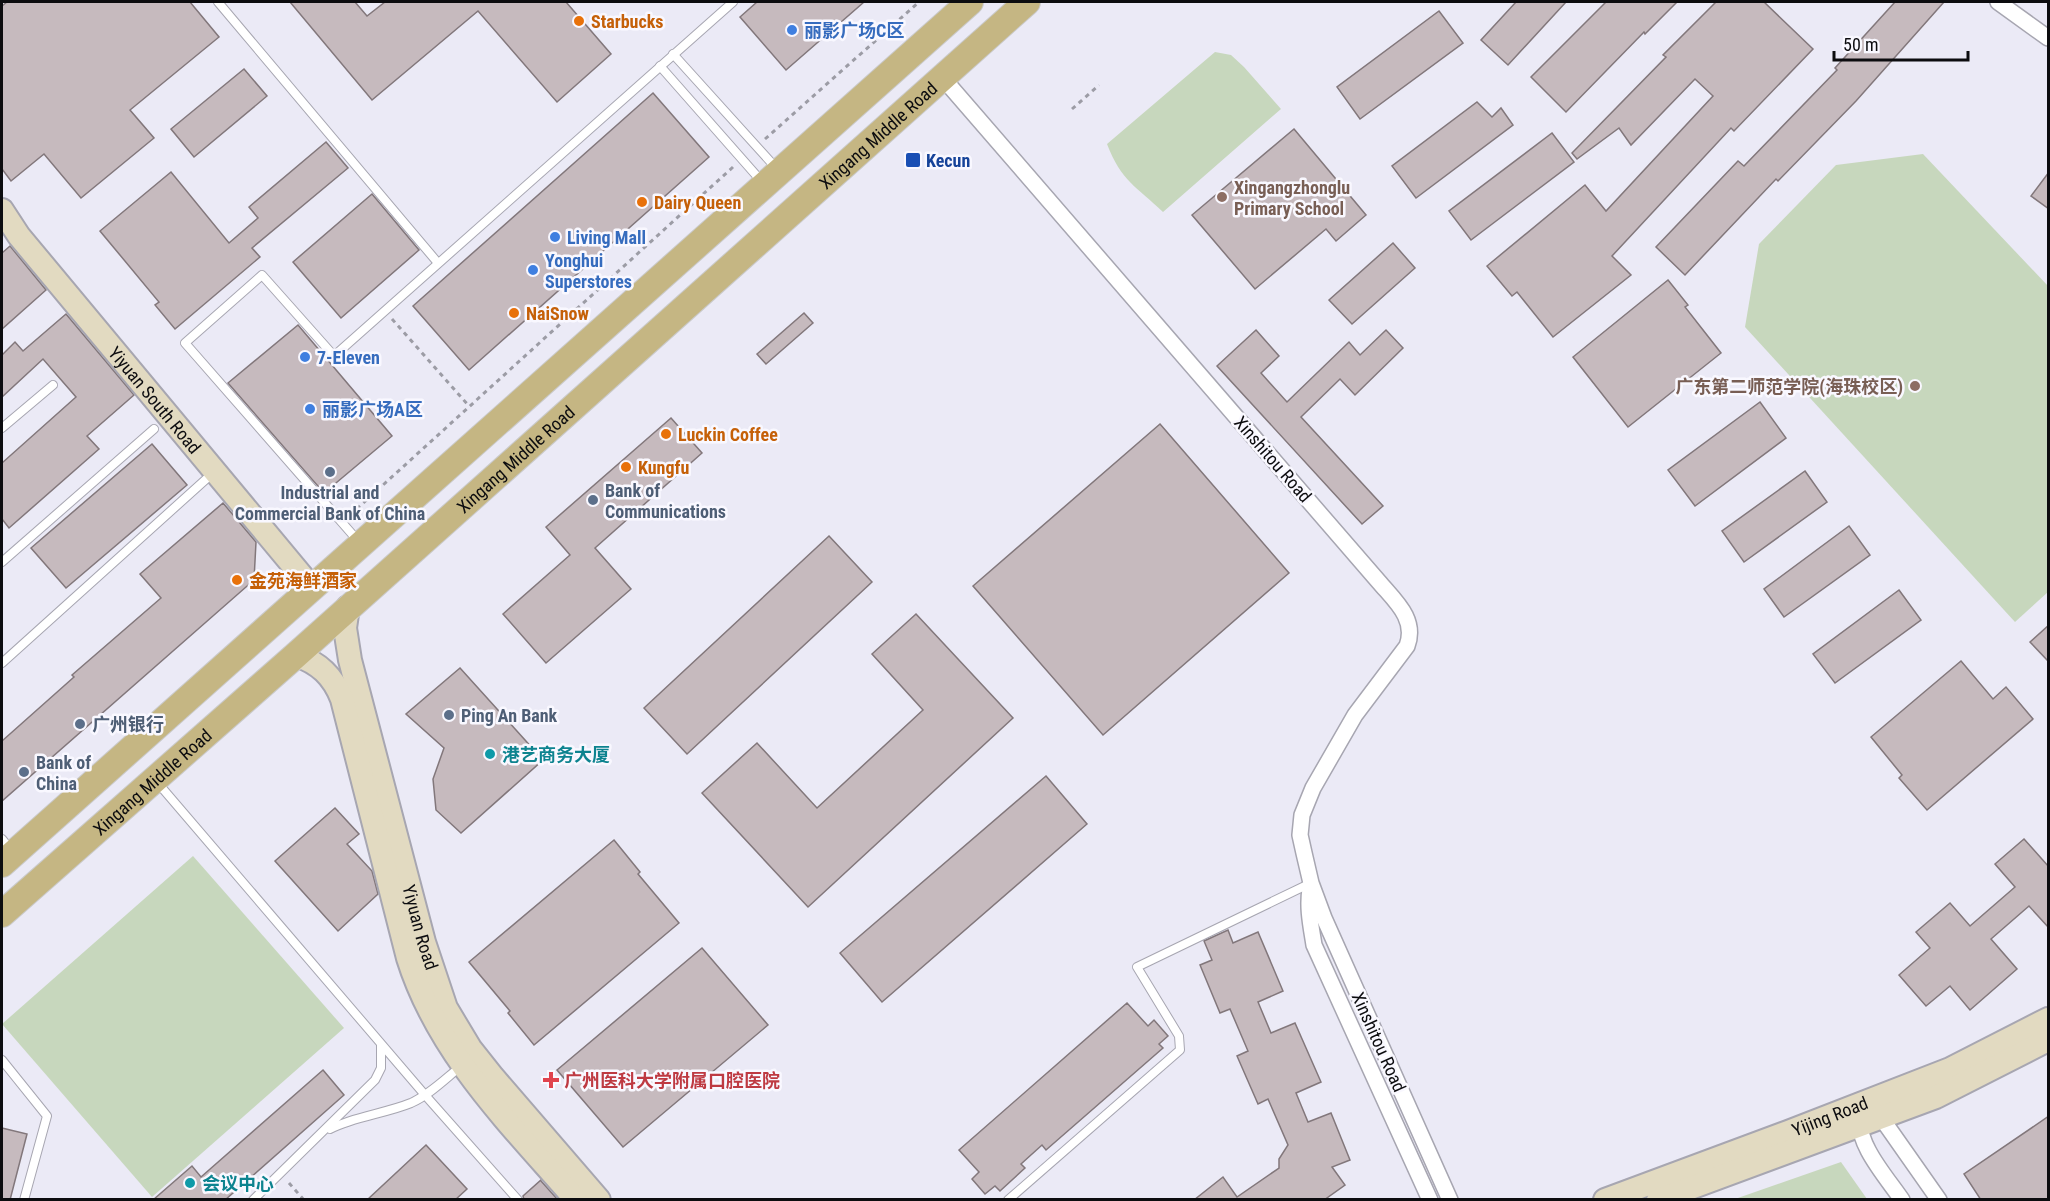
<svg xmlns="http://www.w3.org/2000/svg" width="2050" height="1201" viewBox="0 0 2050 1201" font-family="'Roboto Condensed','Noto Sans SC',sans-serif">
<style>
.green{fill:#c7d7bd}
.building{fill:#c6babe;stroke:#82777b;stroke-width:1.5}
.lines{fill:none;stroke-linecap:round;stroke-linejoin:round}
.lane-casing{stroke:#a7a6b1;stroke-width:10}
.street-casing{stroke:#a7a6b1;stroke-width:18}
.secondary-casing{stroke:#a7a6b1;stroke-width:26}
.primary-casing{stroke:#cacaca;stroke-width:28}
.path{stroke:#9c9ca5;stroke-width:3;stroke-dasharray:4.5 4.5;stroke-linecap:butt}
.lane{stroke:#fff;stroke-width:8}
.street{stroke:#fff;stroke-width:15}
.secondary{stroke:#e2dac1;stroke-width:22}
.primary{stroke:#c5b683;stroke-width:26}
.food-dot{fill:#e8710a;stroke:#f9f8ff;stroke-width:2}
.shop-dot{fill:#3f7fe0;stroke:#f9f8ff;stroke-width:2}
.transit-dot{fill:#1a4fb4;stroke:#f9f8ff;stroke-width:2}
.education-dot{fill:#8d6e63;stroke:#f9f8ff;stroke-width:2}
.service-dot{fill:#5c6f8a;stroke:#f9f8ff;stroke-width:2}
.culture-dot{fill:#0f9aa8;stroke:#f9f8ff;stroke-width:2}
.health-dot{fill:#e0444e;stroke:#f9f8ff;stroke-width:2}
.labels{text-anchor:middle;dominant-baseline:central;stroke-width:5;stroke-linejoin:round;paint-order:stroke}
.food-label{font-size:18px;font-weight:bold;fill:#c56008;stroke:#f9f8ff;text-anchor:start}
.shop-label{font-size:18px;font-weight:bold;fill:#366cbe;stroke:#f9f8ff;text-anchor:start}
.street-label{font-size:18px;fill:#0c0c0f;stroke:#f9f8ff}
.transit-label{font-size:18px;font-weight:bold;fill:#164399;stroke:#f9f8ff;text-anchor:start}
.education-label{font-size:18px;font-weight:bold;fill:#785e54;stroke:#f9f8ff;text-anchor:start}
.service-label{font-size:18px;font-weight:bold;fill:#4e5e75;stroke:#f9f8ff;text-anchor:start}
.culture-label{font-size:18px;font-weight:bold;fill:#0d838f;stroke:#f9f8ff;text-anchor:start}
.health-label{font-size:18px;font-weight:bold;fill:#be3a42;stroke:#f9f8ff;text-anchor:start}
</style>
<rect width="100%" height="100%" fill="#ebeaf6"/>
<g class="green">
<path d="M1215,52L1231,55L1244,67L1281,109L1163,212C1137,187 1121,181 1107,144Z"/>
<polygon points="1923,154 2048,286 2048,592 2015,622 1745,327 1759,244 1836,165"/>
<polygon points="193,856 344,1028 152,1197 2,1024"/>
<polygon points="1841,1162 1867,1199 1735,1199"/>
</g>
<g class="building">
<polygon points="7,2 190,2 219,37 130,110 154,138 81,198 44,154 11,181 2,169 2,6"/>
<polygon points="290,2 355,2 367,16 385,2 566,2 611,54 557,102 478,11 372,100"/>
<polygon points="757,2 864,2 786,70 740,17"/>
<polygon points="1516,2 1566,2 1508,65 1481,40"/>
<polygon points="1606,2 1677,2 1645,34 1644,32 1566,112 1531,77"/>
<polygon points="1716,2 1764,2 1813,49 1734,131 1731,128 1612,256 1631,275 1553,337 1517,292 1512,296 1487,266 1585,185 1606,211 1713,96 1695,79 1631,145 1619,128 1577,159 1572,153 1666,57 1663,55"/>
<polygon points="1895,2 1944,2 1856,101 1778,181 1776,179 1685,275 1656,247 1738,161 1744,166 1837,70 1835,68"/>
<polygon points="1439,11 1463,43 1360,119 1337,87"/>
<polygon points="244,69 267,96 194,157 171,129"/>
<polygon points="653,93 709,157 469,370 413,306"/>
<polygon points="1477,102 1492,117 1501,108 1513,125 1416,198 1392,166"/>
<polygon points="1294,129 1366,215 1336,241 1326,229 1255,289 1192,215"/>
<polygon points="1552,133 1574,162 1471,240 1449,211"/>
<polygon points="326,142 348,168 252,248 260,257 175,329 155,305 159,302 100,231 171,172 229,243 258,218 249,207"/>
<polygon points="2049,172 2049,209 2031,196"/>
<polygon points="372,194 419,250 341,318 293,262"/>
<polygon points="1393,243 1415,268 1352,324 1329,300"/>
<polygon points="10,246 46,290 2,329 2,253"/>
<polygon points="1668,280 1688,305 1685,307 1721,353 1628,427 1573,357"/>
<polygon points="804,313 813,323 766,364 757,354"/>
<polygon points="66,314 134,395 87,436 99,449 9,528 2,519 2,463 76,397 43,359 2,397 2,355 15,342 23,351"/>
<polygon points="298,325 392,436 324,493 228,383"/>
<polygon points="1256,330 1279,356 1261,373 1287,402 1349,342 1360,355 1386,330 1403,348 1355,395 1340,379 1301,417 1383,506 1362,524 1217,366"/>
<polygon points="1760,402 1786,438 1695,506 1668,470"/>
<polygon points="671,418 702,453 595,548 631,589 546,663 503,614 570,555 546,527"/>
<polygon points="1160,424 1289,573 1103,735 973,586"/>
<polygon points="152,444 187,485 66,588 31,548"/>
<polygon points="1805,471 1827,502 1744,562 1722,531"/>
<polygon points="223,503 256,542 254,580 2,801 2,741 74,677 72,675 161,598 140,574"/>
<polygon points="1849,526 1870,555 1784,617 1764,589"/>
<polygon points="829,536 872,582 687,754 644,708"/>
<polygon points="1899,590 1921,620 1835,683 1813,654"/>
<polygon points="916,614 1013,718 808,907 702,793 757,743 817,808 923,710 872,654"/>
<polygon points="2049,625 2049,662 2030,642"/>
<polygon points="1961,661 1993,699 2006,687 2033,719 1927,810 1899,778 1902,775 1871,737"/>
<polygon points="460,668 543,760 461,833 436,810 433,779 444,748 406,714"/>
<polygon points="1046,776 1087,824 882,1002 840,953"/>
<polygon points="335,808 359,834 347,844 372,871 378,894 338,931 275,861"/>
<polygon points="2024,839 2049,867 2049,928 2029,906 1991,939 2017,969 1970,1010 1950,986 1926,1006 1899,975 1930,948 1916,932 1950,903 1970,926 2015,887 1995,864"/>
<polygon points="614,840 640,872 638,874 679,923 534,1045 508,1013 510,1011 469,962"/>
<polygon points="1228,930 1233,943 1258,932 1283,991 1258,1002 1271,1033 1295,1023 1321,1082 1296,1093 1308,1122 1331,1113 1350,1160 1332,1167 1345,1185 1324,1200 1194,1200 1223,1177 1237,1197 1279,1168 1279,1159 1288,1145 1268,1099 1258,1104 1237,1056 1248,1051 1230,1009 1220,1013 1200,965 1212,960 1204,941"/>
<polygon points="702,948 768,1025 623,1147 557,1070"/>
<polygon points="1127,1003 1148,1026 1154,1020 1168,1036 1159,1044 1163,1048 1046,1150 1042,1145 1021,1164 1025,1168 1000,1191 995,1186 985,1194 972,1179 979,1172 959,1150"/>
<polygon points="323,1070 344,1095 225,1200 153,1200 192,1166 201,1177"/>
<polygon points="2049,1116 2049,1200 1981,1200 1964,1174"/>
<polygon points="2,1128 27,1134 10,1200 2,1200"/>
<polygon points="426,1145 467,1189 455,1200 367,1200"/>
<polygon points="541,1180 541,1181 558,1200 524,1200 523,1196"/>
</g>
<g class="lines">
<g class="lane-casing">
<g id="lane">
<polyline points="218,2 438,263"/>
<polyline points="673,54 777,169"/>
<polyline points="660,66 763,183"/>
<polyline points="2,428 53,385"/>
<polyline points="359,542 185,343 262,275 334,356 733,2"/>
<polyline points="2,562 154,429"/>
<polyline points="2,663 214,472"/>
<polyline points="157,782 425,1095 518,1200"/>
<polyline points="2,839 11,850"/>
<polyline points="2,1060 47,1116 24,1200"/>
<path d="M330,1129C355,1116 384,1114 411,1103C429,1095 445,1079 460,1067"/>
<polyline points="253,1200 375,1080 381,1068 381,1045"/>
<polyline points="1008,1200 1180,1050 1179,1036 1137,967 1311,883"/>
</g>
</g>
<g class="street-casing">
<g id="street">
<polyline points="1998,2 2048,38"/>
<path d="M942,77L1379,582C1395,601 1417,619 1407,646L1355,715L1313,788L1302,815L1300,835L1304,853L1311,883L1324,918L1450,1200"/>
<path d="M1310,889C1307,908 1311,926 1314,945L1430,1200"/>
<polyline points="1875,1112 1880,1116 1939,1200"/>
<path d="M1861,1116C1854,1142 1888,1179 1902,1200"/>
</g>
</g>
<g class="secondary-casing">
<g id="secondary">
<path id="s1" d="M2,210L19,236L311,587"/>
<path id="s2" d="M348,607L345,628L350,660L424,942L446,1008L470,1048L493,1077L599,1200"/>
<path d="M296,655C319,663 333,676 342,699L408,958C438,1054 511,1125 576,1200"/>
<path id="s3" d="M1605,1200L1788,1132L1950,1069L2048,1019"/>
<polyline points="1658,1200 1936,1097 2048,1040"/>
</g>
</g>
<g class="primary-casing">
<g id="primary">
<polyline points="2,864 970,2"/>
<path id="s4" d="M2,914L296,655L1027,2"/>
</g>
</g>
<g class="path">
<polyline points="1072,109 1099,85"/>
<polyline points="765,139 919,2"/>
<polyline points="392,319 469,406"/>
<polyline points="350,515 733,167"/>
<polyline points="289,1183 304,1200"/>
</g>
<use href="#lane" class="lane"/>
<use href="#street" class="street"/>
<use href="#secondary" class="secondary"/>
<use href="#primary" class="primary"/>
</g>
<g class="food-dot">
<circle cx="579" cy="21" r="6"/>
<circle cx="642" cy="202" r="6"/>
<circle cx="514" cy="313" r="6"/>
<circle cx="666" cy="434" r="6"/>
<circle cx="626" cy="467" r="6"/>
<circle cx="237" cy="580" r="6"/>
</g>
<g class="shop-dot">
<circle cx="792" cy="30" r="6"/>
<circle cx="555" cy="237" r="6"/>
<circle cx="533" cy="270" r="6"/>
<circle cx="305" cy="357" r="6"/>
<circle cx="310" cy="409" r="6"/>
</g>
<rect class="transit-dot" x="905" y="152" width="16" height="16" rx="3"/>
<g class="education-dot">
<circle cx="1222" cy="197" r="6"/>
<circle cx="1915" cy="386" r="6"/>
</g>
<g class="service-dot">
<circle cx="330" cy="472" r="6"/>
<circle cx="593" cy="500" r="6"/>
<circle cx="449" cy="715" r="6"/>
<circle cx="80" cy="724" r="6"/>
<circle cx="24" cy="772" r="6"/>
</g>
<g class="culture-dot">
<circle cx="490" cy="754" r="6"/>
<circle cx="190" cy="1183" r="6"/>
</g>
<path class="health-dot" d="M548 1071h6v6h6v6h-6v6h-6v-6h-6v-6h6z"/>
<g class="labels">
<g class="food-label">
<text x="591" y="21">Starbucks</text>
<text x="654" y="202">Dairy Queen</text>
<text x="526" y="313">NaiSnow</text>
<text x="678" y="434">Luckin Coffee</text>
<text x="638" y="467">Kungfu</text>
<text x="249" y="580">金苑海鲜酒家</text>
</g>
<g class="shop-label">
<text x="804" y="30">丽影广场C区</text>
<text x="567" y="237">Living Mall</text>
<text x="545" y="260">Yonghui<tspan x="545" dy="21">Superstores</tspan></text>
<text x="317" y="357">7-Eleven</text>
<text x="322" y="409">丽影广场A区</text>
</g>
<g class="street-label">
<text stroke="none"><textPath href="#s4" startOffset="1172">Xingang Middle Road</textPath></text>
<text stroke="none"><textPath href="#s1" startOffset="244">Yiyuan South Road</textPath></text>
<text stroke="none"><textPath href="#s4" startOffset="686">Xingang Middle Road</textPath></text>
<text transform="translate(1273 459) rotate(49)">Xinshitou Road</text>
<text stroke="none"><textPath href="#s4" startOffset="200">Xingang Middle Road</textPath></text>
<text stroke="none"><textPath href="#s2" startOffset="330">Yiyuan Road</textPath></text>
<text transform="translate(1379 1042) rotate(66)">Xinshitou Road</text>
<text stroke="none"><textPath href="#s3" startOffset="240">Yijing Road</textPath></text>
</g>
<g class="transit-label">
<text x="926" y="160">Kecun</text>
</g>
<g class="education-label">
<text x="1234" y="187">Xingangzhonglu<tspan x="1234" dy="21">Primary School</tspan></text>
<text x="1903" y="386" text-anchor="end">广东第二师范学院(海珠校区)</text>
</g>
<g class="service-label">
<text x="605" y="490">Bank of<tspan x="605" dy="21">Communications</tspan></text>
<text x="330" y="492" text-anchor="middle">Industrial and<tspan x="330" dy="21">Commercial Bank of China</tspan></text>
<text x="461" y="715">Ping An Bank</text>
<text x="92" y="724">广州银行</text>
<text x="36" y="762">Bank of<tspan x="36" dy="21">China</tspan></text>
</g>
<g class="culture-label">
<text x="502" y="754">港艺商务大厦</text>
<text x="202" y="1183">会议中心</text>
</g>
<g class="health-label">
<text x="564" y="1080">广州医科大学附属口腔医院</text>
</g>
</g>
<rect width="2050" height="1201" fill="none" stroke="#0c0c0f" stroke-width="6"/>
<path d="M1834 51v9h134v-9" fill="none" stroke="#0c0c0f" stroke-width="3"/>
<text x="1843" y="51" font-size="18" fill="#0c0c0f" stroke="#f9f8ff" stroke-width="4.5" paint-order="stroke">50 m</text>
</svg>
